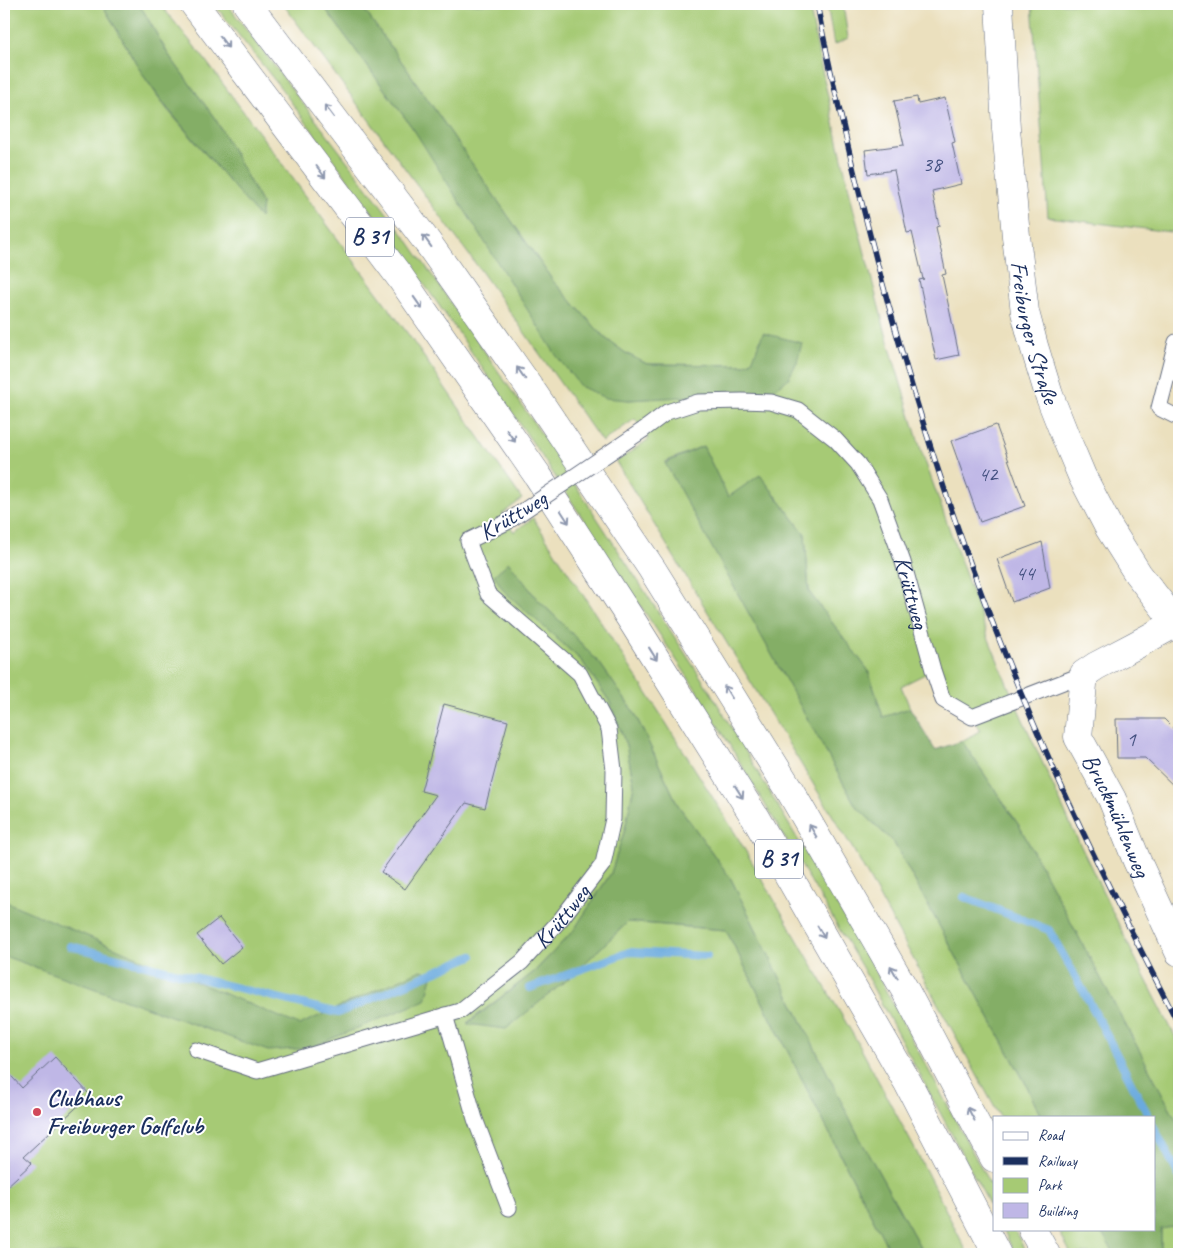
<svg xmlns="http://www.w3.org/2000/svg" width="1183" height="1258" viewBox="0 0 1183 1258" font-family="Caveat,sans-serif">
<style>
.green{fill:#a6ca74;stroke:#607c69}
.forest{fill:#84ae66;stroke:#506e62}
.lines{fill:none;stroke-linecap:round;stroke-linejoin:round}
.stream{stroke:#6aaade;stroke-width:8}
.building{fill:#bfb7e6}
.lane-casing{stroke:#646d80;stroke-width:17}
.street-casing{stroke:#646d80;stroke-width:29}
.secondary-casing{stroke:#646d80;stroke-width:29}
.highway-casing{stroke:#646d80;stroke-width:29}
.lane{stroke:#fff;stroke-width:15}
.street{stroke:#fff;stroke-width:28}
.secondary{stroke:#fff;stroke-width:28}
.highway{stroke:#fff;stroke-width:28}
.rail-casing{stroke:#1b2f5e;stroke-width:5.5}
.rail{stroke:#fff;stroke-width:4;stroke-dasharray:11;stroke-linecap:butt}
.lane-bridge-casing{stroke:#646d80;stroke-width:17;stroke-linecap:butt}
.lane-bridge{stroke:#fff;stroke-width:15}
.oneway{stroke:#8d97ae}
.poi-dot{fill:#d1495b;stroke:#fff;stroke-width:2}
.labels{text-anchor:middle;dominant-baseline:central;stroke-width:4;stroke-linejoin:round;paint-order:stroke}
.number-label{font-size:21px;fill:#445180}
.shield{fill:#fff;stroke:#5f6d8e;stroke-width:1}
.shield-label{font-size:22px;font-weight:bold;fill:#1b2f5e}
.street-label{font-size:24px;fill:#1b2f5e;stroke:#fff}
.poi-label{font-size:24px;font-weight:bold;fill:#1b2f5e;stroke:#fff;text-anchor:start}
</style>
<rect width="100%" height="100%" fill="#fff"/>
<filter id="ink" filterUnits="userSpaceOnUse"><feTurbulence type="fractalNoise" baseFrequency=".02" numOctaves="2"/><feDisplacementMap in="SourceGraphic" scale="10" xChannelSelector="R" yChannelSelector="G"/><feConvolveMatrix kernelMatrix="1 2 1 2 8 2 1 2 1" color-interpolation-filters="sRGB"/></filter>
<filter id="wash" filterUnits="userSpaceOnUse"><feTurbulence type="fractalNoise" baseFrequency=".0096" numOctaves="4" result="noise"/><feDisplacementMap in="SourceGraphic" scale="20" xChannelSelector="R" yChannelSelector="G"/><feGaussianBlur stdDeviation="1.12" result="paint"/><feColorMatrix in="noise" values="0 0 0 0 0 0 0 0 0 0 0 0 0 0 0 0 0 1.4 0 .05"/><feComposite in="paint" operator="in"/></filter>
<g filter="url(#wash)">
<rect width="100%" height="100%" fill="#ebe0be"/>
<g class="green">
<polygon points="4,4 102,4 143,75 166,108 260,217 262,204 216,120 168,54 144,12 138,4 160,4 203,57 408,334 522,499 502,514 514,532 533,518 661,715 735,833 858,1043 917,1153 968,1254 924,1254 858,1135 731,879 678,805 635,714 601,665 561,622 537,599 508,562 550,632 582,661 610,702 626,745 634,785 625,829 611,873 574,930 534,972 467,1023 567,980 628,922 726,930 891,1254 4,1254"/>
<polygon points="214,4 227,4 409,242 554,452 711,693 871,963 994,1192 994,1213 863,969 701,697 545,461 462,338 400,250 280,87"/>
<polygon points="283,4 322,4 414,130 628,400 728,393 753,393 752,361 744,365 647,364 627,354 605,338 553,281 404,65 360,4 809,4 819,57 853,207 887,338 921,450 988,637 1011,693 1072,828 1132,952 1179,1044 1179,1125 1020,827 962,741 981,730 972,717 943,700 933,670 901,686 910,708 883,717 868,670 809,592 805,534 760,475 728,498 703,446 665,462 856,806 894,843 1026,1084 1041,1117 1000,1117 853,849 616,462 649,439 635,419 602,442 481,271"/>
<polygon points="827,4 843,4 848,38 834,45"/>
<polygon points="1032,4 1179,4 1179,233 1048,217"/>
<polygon points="1179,1226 1179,1254 1162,1254 1161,1250 1161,1228"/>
<polygon points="1003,1229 1014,1229 1027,1254 1015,1254"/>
<polygon points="1058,1229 1099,1229 1115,1254 1071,1254"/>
</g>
<g class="forest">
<polygon points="102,4 138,4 144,12 168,54 216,120 262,204 260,218 167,108 143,75"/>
<polygon points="322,4 360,4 404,65 553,281 605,338 627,354 647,364 744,365 752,361 763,333 802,343 797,362 788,379 774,389 753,393 728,393 701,396 628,400 605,398 580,386 556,355 414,130"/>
<polygon points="703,446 728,497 760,475 805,534 809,592 868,670 883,717 910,708 935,750 962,741 1020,827 1179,1125 1179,1226 1161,1229 1161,1250 1162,1254 1115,1254 1099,1229 1154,1229 1154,1117 1041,1117 1026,1084 894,843 856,806 665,463"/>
<polygon points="509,562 537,599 561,622 601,665 635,714 678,805 731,879 858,1135 924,1254 891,1254 726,930 628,922 567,980 506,1029 467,1024 534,972 574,930 611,873 625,829 634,785 626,745 610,702 582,661 504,591 494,575"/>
<polygon points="4,901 299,1025 421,970 433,973 426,1000 309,1048 268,1051 4,956"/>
</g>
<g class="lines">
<g class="stream">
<polyline points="964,897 1049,930 1089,1001 1149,1117"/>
<polyline points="70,946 338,1013 472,956"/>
<polyline points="530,988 629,952 707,956"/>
<polyline points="1154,1127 1179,1176"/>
</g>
</g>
<g id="blocks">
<g class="building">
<polygon points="917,97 918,104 945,98 955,142 952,143 961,184 932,191 939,226 936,227 946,274 942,275 959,355 936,360 919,280 924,279 923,279 912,232 907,233 894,170 868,174 865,150 904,145 894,101"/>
<polygon points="996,425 1025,506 980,522 951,441"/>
<polygon points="1042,542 1050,588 1012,602 997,559"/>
<polygon points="444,704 508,721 485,808 466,803 405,889 381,872 436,795 421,791"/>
<polygon points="1116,719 1164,719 1179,734 1179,791 1145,758 1117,758"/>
<polygon points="219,918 242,947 221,964 197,935"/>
<polygon points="55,1057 90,1095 24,1156 32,1163 4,1189 4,1068 22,1088"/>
</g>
</g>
</g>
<g filter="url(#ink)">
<use href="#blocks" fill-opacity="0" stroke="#646d80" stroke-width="1"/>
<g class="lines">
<g class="lane-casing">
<g id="lane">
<polyline points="1176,342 1159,408 1179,418"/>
<path id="s1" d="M643,430L667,412L698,402L742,401L771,402L798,410L835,439L858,464L880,499L903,562L933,670L943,700L972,717L1084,674"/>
<polyline points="445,1015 475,1119 509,1208"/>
<path id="s2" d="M196,1050L257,1071L460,1011L522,962L561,919L603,864L613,819L614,770L609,729L580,674L488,594L468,541L507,522"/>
</g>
</g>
<g class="street-casing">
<g id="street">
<path id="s3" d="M1176,623L1136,645L1096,666L1084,674L1078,737L1112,799L1137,861L1179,952"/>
</g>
</g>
<g class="secondary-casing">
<g id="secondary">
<path id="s4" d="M999,4L1006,129L1016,236L1025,312L1034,346L1049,395L1066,438L1082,476L1109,528L1138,574L1179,627"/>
</g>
</g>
<g class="highway-casing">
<g id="highway">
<polyline points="194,4 400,277 538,476 634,624 756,819 908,1083 997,1254"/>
<polyline points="247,4 428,243 528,385 652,569 789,789 905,990 994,1158"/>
<polyline points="1032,1229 1046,1254"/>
</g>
</g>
<use href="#lane" class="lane"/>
<use href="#street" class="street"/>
<use href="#secondary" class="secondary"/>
<use href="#highway" class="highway"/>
<g class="rail-casing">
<path id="rail" d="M817,4C834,93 856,182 879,270C912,393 950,515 997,634C1049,768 1113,897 1179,1025"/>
</g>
<use href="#rail" class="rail"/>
<g class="lane-bridge-casing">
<polyline id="lane-bridge" points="507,522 643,430"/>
</g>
<use href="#lane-bridge" class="lane-bridge"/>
</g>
<defs><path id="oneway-shaft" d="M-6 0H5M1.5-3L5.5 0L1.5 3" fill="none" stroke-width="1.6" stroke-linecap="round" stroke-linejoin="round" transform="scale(1.25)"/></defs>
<g class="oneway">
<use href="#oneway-shaft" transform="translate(224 42) rotate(53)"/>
<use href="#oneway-shaft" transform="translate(329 111) rotate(-127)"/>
<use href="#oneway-shaft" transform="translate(321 172) rotate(53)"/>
<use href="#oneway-shaft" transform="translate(427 241) rotate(-126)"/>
<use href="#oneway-shaft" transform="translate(418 303) rotate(55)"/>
<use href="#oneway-shaft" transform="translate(521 373) rotate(-125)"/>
<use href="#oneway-shaft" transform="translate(511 436) rotate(55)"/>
<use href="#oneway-shaft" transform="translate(565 517) rotate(57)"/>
<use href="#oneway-shaft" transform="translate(653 654) rotate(58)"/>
<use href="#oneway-shaft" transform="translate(728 692) rotate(-122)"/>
<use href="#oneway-shaft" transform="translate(739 792) rotate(58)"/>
<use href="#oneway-shaft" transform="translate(813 831) rotate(-120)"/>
<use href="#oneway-shaft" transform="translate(821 932) rotate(60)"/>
<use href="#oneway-shaft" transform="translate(894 972) rotate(-120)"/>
<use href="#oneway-shaft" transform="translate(971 1114) rotate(-118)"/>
</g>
</g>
<circle class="poi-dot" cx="37" cy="1112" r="5"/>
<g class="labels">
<g class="number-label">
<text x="932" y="164">38</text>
<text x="988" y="474">42</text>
<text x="1025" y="573">44</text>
<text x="1131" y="739">1</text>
</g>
<g class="shield">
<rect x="346" y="217.5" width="48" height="39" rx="4"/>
<rect x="755" y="839.5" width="48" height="39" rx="4"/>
</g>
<g class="shield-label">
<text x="370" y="237">B 31</text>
<text x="779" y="859">B 31</text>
</g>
<g class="street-label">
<text stroke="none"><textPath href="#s4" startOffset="331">Freiburger Straße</textPath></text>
<text transform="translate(513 515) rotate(-31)">Krüttweg</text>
<text stroke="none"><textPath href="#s1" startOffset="385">Krüttweg</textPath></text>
<text stroke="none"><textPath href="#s3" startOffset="256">Bruckmühlenweg</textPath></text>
<text stroke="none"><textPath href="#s2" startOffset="416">Krüttweg</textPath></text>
</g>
<g class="poi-label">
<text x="47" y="1098">Clubhaus<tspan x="47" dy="28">Freiburger Golfclub</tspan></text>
</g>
</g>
<rect width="1183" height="1258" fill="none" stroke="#fff" stroke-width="20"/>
<rect x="993" y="1116" width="162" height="115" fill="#ffffff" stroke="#a4acbf"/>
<rect x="1003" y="1132" width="25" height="8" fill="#ffffff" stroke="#a4acbf"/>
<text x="1038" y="1140" font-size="15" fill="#1b2f5e">Road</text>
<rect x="1003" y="1157" width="25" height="8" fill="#1b2f5e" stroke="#a4acbf"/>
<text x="1038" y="1166" font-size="15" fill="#1b2f5e">Railway</text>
<rect x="1003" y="1178" width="25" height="15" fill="#a6ca74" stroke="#a4acbf"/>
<text x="1038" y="1190" font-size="15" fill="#1b2f5e">Park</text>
<rect x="1003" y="1203" width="25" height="15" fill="#bfb7e6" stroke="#a4acbf"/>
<text x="1038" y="1216" font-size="15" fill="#1b2f5e">Building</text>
</svg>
